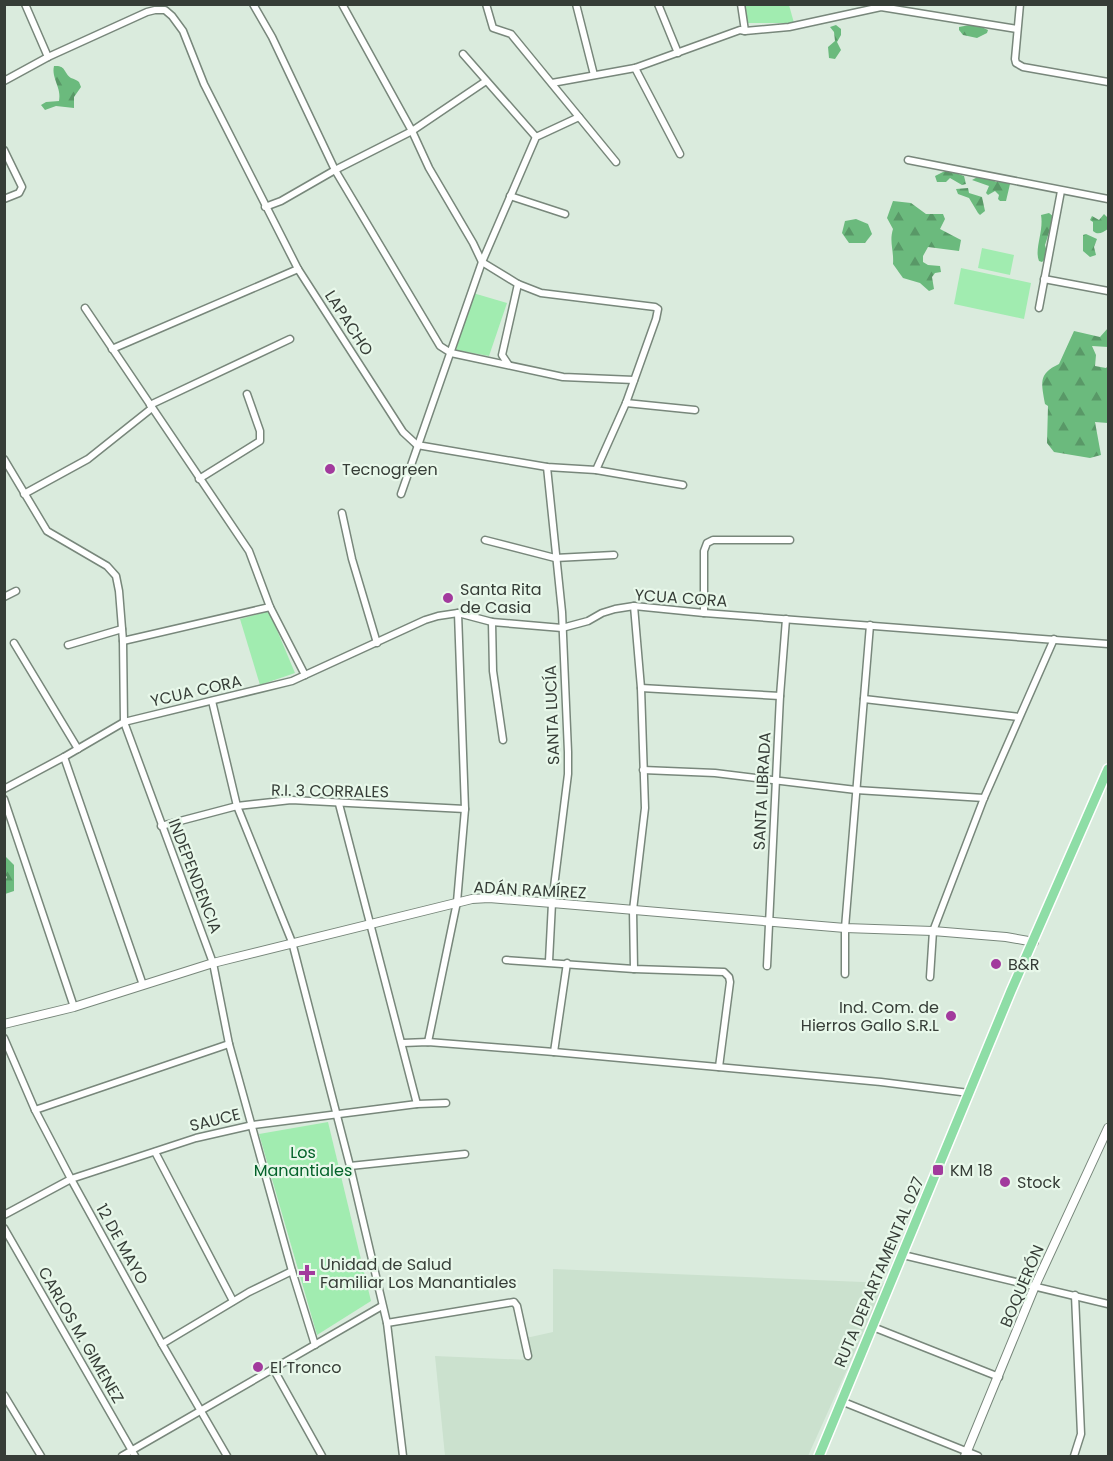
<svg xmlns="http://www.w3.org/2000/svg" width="1113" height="1461" viewBox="0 0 1113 1461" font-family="Poppins,sans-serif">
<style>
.built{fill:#cbe1ce}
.green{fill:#a1ecb0}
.forest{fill:url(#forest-firs)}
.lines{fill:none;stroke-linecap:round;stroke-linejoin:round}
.minor-casing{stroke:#78877b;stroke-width:9}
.tertiary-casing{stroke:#78877b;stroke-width:10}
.primary-casing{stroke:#fff;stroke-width:12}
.minor{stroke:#fff;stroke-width:6}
.tertiary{stroke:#fff;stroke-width:8}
.primary{stroke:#8edda6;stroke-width:9}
.poi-dot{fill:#a23a9d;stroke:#e8f8ea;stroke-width:2}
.labels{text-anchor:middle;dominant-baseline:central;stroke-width:4.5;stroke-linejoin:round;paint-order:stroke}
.street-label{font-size:16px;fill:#363d37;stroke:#e8f8ea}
.poi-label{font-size:16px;fill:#363d37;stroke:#e8f8ea;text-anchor:start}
.park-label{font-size:16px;fill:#04622a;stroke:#e8f8ea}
</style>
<defs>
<pattern id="forest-firs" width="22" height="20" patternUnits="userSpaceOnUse" patternTransform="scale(1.5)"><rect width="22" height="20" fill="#6bba7d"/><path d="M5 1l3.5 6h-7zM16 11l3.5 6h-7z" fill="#599867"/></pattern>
</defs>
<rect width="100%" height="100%" fill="#daebdd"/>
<polygon class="built" points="553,1269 886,1283 808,1456 445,1456 435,1356 531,1360 526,1338 553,1332"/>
<g class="green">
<polygon points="743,5 789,5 794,23 746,23"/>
<polygon points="982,248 1014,255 1010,275 978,268"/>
<polygon points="961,268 1031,283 1024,319 954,304"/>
<polygon points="473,293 507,303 489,356 456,350"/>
<polygon points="269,611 295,673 260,685 240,619"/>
<polygon points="328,1122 371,1301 317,1335 259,1134"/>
</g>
<g class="forest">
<polygon points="975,24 988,30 987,33 977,38 963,35 959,30 959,27"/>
<polygon points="836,25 841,29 841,35 837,42 841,50 835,59 829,58 828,47 835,41 834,32 830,27"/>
<path d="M54,66C66,65 63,72 71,78C74,79 77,80 79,82L81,87L74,97V108L56,106L45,110L41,105L46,102L59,101C62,88 51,78 54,66Z"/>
<polygon points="947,170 964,176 966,184 962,185 950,178 946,182 937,182 935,176"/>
<polygon points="983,174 996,182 1002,181 1010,184 1006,201 1000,201 998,199 999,195 995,191 988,195 986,193 989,186 972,180"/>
<polygon points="968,188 969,193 982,197 985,211 980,215 978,213 969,198 958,194 956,189"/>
<path d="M893,201L911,203L926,214H943L945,219L940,229L961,240L959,251L928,247L923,256V262L928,265L940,266L941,272L935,273L932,277L934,289L929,291L920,283L903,278L893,264C894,250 889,242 893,229L887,218Z"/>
<path d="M1049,213L1054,217L1045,245L1048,256L1042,262L1039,261C1034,249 1044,231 1041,215Z"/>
<path d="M1104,214L1108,218V229C1103,232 1098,236 1093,231V222L1090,220L1092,216L1099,220Z"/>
<polygon points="856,219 868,224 872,234 865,243 849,243 842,233 845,221"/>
<polygon points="1086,234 1097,239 1094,247 1096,255 1090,257 1083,251 1083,235"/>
<path d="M1108,328V347L1092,346L1096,355L1095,366L1106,368L1108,366V423L1095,422L1101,455L1090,458L1054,452L1047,443L1048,406L1045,404C1042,384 1037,374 1059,364L1074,331L1100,337Z"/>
<polygon points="6,857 14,865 14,891 5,894 5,881 7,877 5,875"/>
</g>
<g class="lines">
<g class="minor-casing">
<g id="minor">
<polyline points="25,4 48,57"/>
<polyline points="253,4 272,37 335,170 440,346 451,353 563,377 634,380"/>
<polyline points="342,4 412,131 429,168 473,243 482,262 518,284 541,293 655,307 658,309 656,319 626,403 596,470"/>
<polyline points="486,4 493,28 511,34 616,162"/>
<polyline points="576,4 594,75"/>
<polyline points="658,4 678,53"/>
<polyline points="1020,4 1015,59 1016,63 1023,67 1108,82"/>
<polyline points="745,31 789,27 881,7 1017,29"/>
<polyline points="463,54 536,137"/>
<polyline points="635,68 680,154"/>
<polyline points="4,81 48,57 147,12 155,10 165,10 172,16 183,31 204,84 298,269 403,432 417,445 547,467 596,470 683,485"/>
<polyline points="552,83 635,68 740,30 745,31 741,4"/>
<polyline points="4,150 22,187 19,193 4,199"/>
<polyline points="908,160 1108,199"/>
<polyline points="510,196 565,214"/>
<polyline points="265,207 281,201 335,170 412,131 486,81"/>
<polyline points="1044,279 1108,291"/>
<polyline points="85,308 249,551 270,607 305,675"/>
<polyline points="1039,308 1061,191"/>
<polyline points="112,349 298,269"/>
<polyline points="508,364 502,355 518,284"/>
<polyline points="626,403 695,410"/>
<polyline points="150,405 290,339"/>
<polyline points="4,459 47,531 107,566 116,576 119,591 123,641 124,722 213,963 229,1044 292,1271 315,1345"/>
<polyline points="547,467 562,612 568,752 568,774 552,903 549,961"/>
<polyline points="199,479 260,441 260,431 247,394"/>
<polyline points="24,494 88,459 152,408"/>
<polyline points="401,494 482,262 536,137 579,117"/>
<polyline points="342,513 352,559 377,643"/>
<polyline points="485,540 555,558 614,555"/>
<polyline points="4,597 16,591"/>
<polyline points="704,613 704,551 707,543 713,540 790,540"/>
<polyline points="492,622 493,671 503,740"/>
<polyline points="123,641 270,607"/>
<polyline points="14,643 78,749"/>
<polyline points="68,645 122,629"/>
<polyline points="641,688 780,696"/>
<polyline points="864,699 1019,717"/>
<polyline points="212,701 237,806 292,942 350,1166 387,1323 403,1456"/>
<polyline points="64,757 143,985"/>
<polyline points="643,770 715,773 856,790 984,798"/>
<polyline points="4,789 64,757 124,722 292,681 425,620 438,616 458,613 492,622 562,628 588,621 602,613 615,609 634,606 704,613 1108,644"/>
<polyline points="4,799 74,1007"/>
<polyline points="339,804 417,1104"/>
<polyline points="161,826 237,806 291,800 465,809"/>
<polyline points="506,960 634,969 724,972 729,977 730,982 719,1067"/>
<polyline points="767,966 780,696 786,619"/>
<polyline points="634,969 633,910 645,808 641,688 634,606"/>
<polyline points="845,974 845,928 870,625"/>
<polyline points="930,977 933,931 984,798 1054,639"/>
<polyline points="4,1038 35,1110 71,1179 162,1344 227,1456"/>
<polyline points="428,1042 457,902 465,809 458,613"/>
<polyline points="403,1043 428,1042 554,1052 881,1082 969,1093"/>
<polyline points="554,1052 567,963"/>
<polyline points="35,1110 229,1044"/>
<polyline points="155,1152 233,1301"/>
<polyline points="350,1166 465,1154"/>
<polyline points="4,1215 71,1179 196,1138 253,1125 417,1104 446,1103"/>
<polyline points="4,1228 135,1456"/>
<polyline points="903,1255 1108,1304"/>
<polyline points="387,1323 514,1302 517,1306 528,1356"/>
<polyline points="873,1327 999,1377"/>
<polyline points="162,1344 249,1292 292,1271"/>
<polyline points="274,1370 322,1456"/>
<polyline points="4,1395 41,1456"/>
<polyline points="841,1401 978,1456"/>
<polyline points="122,1456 382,1306"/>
<polyline points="1074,1456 1081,1434 1075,1295"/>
</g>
</g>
<g class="tertiary-casing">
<g id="tertiary">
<polyline points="4,1024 74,1007 213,963 472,899 489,898 552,903 845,928 933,931 1006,937 1034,942"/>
<polyline points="965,1456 1035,1286 1108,1128"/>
</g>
</g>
<g class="primary-casing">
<polyline id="primary" points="819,1456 1011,991 1108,769"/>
</g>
<use href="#minor" class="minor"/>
<use href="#tertiary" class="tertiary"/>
<use href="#primary" class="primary"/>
</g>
<g class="poi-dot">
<circle cx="330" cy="469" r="6"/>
<circle cx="448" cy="598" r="6"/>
<circle cx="996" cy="964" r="6"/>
<circle cx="951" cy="1016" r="6"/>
<rect x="932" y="1164" width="12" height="12" rx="3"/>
<circle cx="1005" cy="1182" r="6"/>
<path d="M304 1264h6v6h6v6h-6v6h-6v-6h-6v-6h6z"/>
<circle cx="258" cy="1367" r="6"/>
</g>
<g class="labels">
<g class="street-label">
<text transform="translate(349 323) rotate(57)">LAPACHO</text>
<text transform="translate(681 598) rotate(4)">YCUA CORA</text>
<text transform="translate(196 691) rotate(-13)">YCUA CORA</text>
<text transform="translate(552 715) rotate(-92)">SANTA LUCÍA</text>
<text transform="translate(330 791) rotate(1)">R.I. 3 CORRALES</text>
<text transform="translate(762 791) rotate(-87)">SANTA LIBRADA</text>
<text transform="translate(195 876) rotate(69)">INDEPENDENCIA</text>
<text transform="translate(530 890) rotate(3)">ADÁN RAMÍREZ</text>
<text transform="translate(215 1120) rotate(-14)">SAUCE</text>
<text transform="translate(122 1244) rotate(61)">12 DE MAYO</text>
<text transform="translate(879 1272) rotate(-67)">RUTA DEPARTAMENTAL 027</text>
<text transform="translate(1022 1286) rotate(-67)">BOQUERÓN</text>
<text transform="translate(81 1335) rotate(60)">CARLOS M. GIMENEZ</text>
</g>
<g class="poi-label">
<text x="342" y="469">Tecnogreen</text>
<text x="460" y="589">Santa Rita<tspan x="460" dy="18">de Casia</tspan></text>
<text x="1008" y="964">B&amp;R</text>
<text x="939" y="1007" text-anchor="end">Ind. Com. de<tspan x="939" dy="18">Hierros Gallo S.R.L</tspan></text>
<text x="950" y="1170">KM 18</text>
<text x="1017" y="1182">Stock</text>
<text x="320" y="1264">Unidad de Salud<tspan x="320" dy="18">Familiar Los Manantiales</tspan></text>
<text x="270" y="1367">El Tronco</text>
</g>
<g class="park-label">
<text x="303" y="1152">Los<tspan x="303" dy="18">Manantiales</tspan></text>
</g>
</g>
<rect width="1113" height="1461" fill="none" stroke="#363d37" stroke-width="12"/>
</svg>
